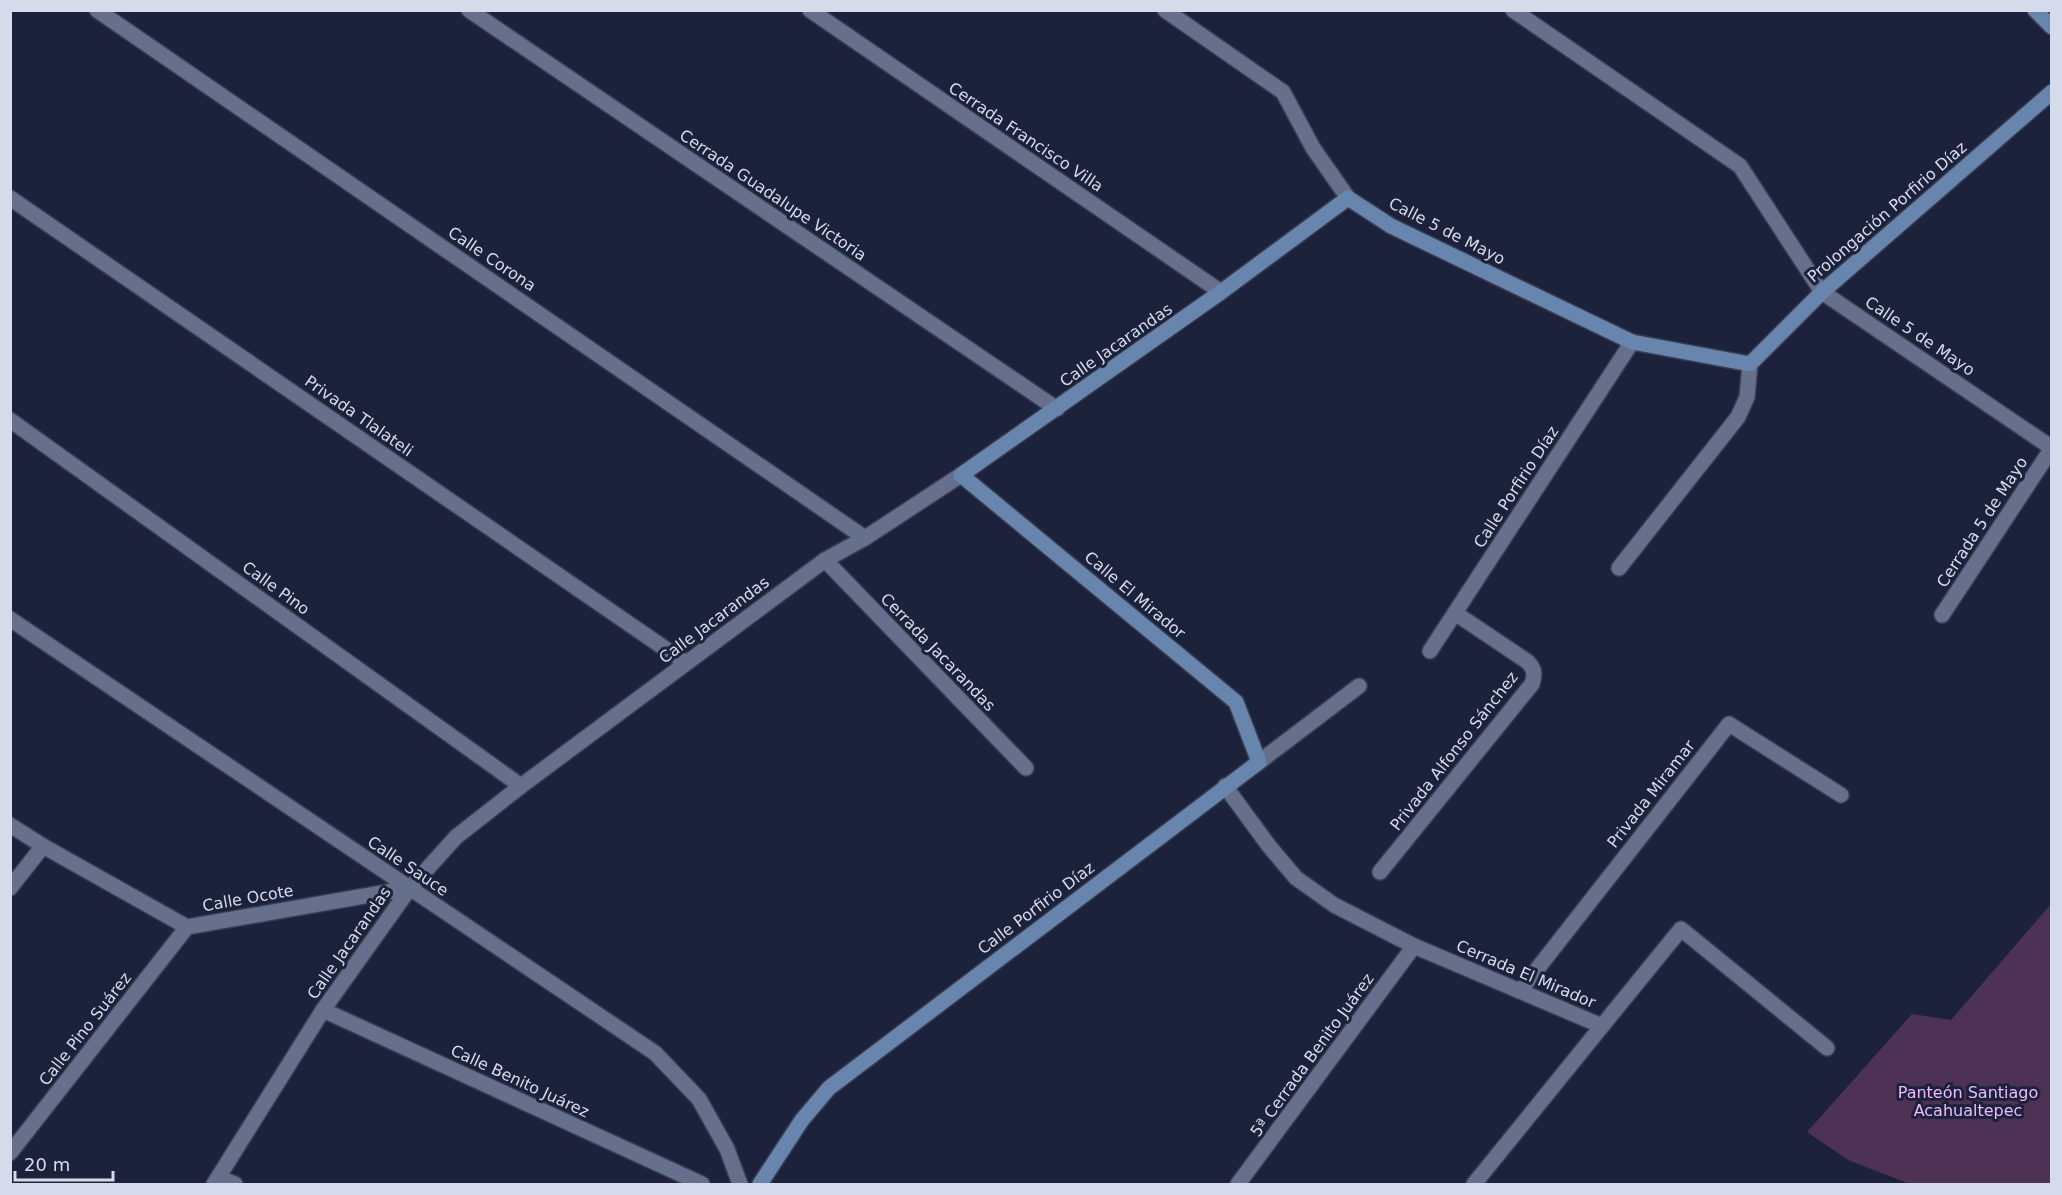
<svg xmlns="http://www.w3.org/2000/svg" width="2062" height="1195" viewBox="0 0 2062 1195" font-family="'DejaVu Sans',sans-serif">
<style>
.green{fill:#4e3255}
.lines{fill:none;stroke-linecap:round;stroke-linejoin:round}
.street-casing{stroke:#383d51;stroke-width:18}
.secondary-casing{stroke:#383d51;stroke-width:18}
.street{stroke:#666f8c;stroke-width:15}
.secondary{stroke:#6885ae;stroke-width:15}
.labels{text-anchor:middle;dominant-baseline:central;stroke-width:6;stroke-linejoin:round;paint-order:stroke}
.street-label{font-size:16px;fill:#d5dbeb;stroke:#1c223b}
.park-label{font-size:16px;fill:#eeb9fc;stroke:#1c223b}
</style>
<rect width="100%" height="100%" fill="#1c223b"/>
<polygon class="green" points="2051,904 2051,1184 1910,1184 1848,1160 1807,1132 1912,1014 1951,1020"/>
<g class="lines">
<g class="street-casing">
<g id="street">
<polyline points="97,10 865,538"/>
<polyline points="469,10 1057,409"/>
<polyline points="810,10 1221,292"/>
<polyline points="1165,10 1283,92 1313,148 1348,198"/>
<polyline points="1513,10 1740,166 1822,292 2052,448"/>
<polyline points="10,198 686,663"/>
<polyline points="10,420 521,786"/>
<polyline points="825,560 1026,768"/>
<polyline points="1619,568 1738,417 1747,397 1750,364"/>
<polyline points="1942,615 2052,448"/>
<polyline points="10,619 655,1053 699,1099 727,1149 740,1184"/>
<polyline points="1430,651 1632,342"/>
<polyline points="1259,762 1359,686"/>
<polyline points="1225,786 1269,846 1296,878 1334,905 1414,946 1602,1026 1681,929 1827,1048"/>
<polyline points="10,825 43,846 187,927 410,888"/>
<path d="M1380,872L1532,684C1535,674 1535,670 1528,662L1455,613"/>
<polyline points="10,888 43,846"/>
<polyline points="1520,991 1729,724 1841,795"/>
<polyline points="323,1010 702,1184"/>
<polyline points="10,1153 187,927"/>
<polyline points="219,1178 235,1184"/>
<polyline points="214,1184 323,1010 410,888 456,837 521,786 825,560 865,538 961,475"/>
<polyline points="1238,1184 1414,946"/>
<polyline points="1474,1184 1602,1026"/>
</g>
</g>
<g class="secondary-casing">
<g id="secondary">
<polyline points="2035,10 2052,27"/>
<polyline points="760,1184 802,1120 829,1088 1259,762 1236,702 961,475 1221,292 1348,198 1391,226 1632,342 1750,364 1822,292 2052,92"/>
</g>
</g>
<use href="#street" class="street"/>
<use href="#secondary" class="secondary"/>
</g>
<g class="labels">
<g class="street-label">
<text transform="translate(1026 137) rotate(34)">Cerrada Francisco Villa</text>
<text transform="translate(773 195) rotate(34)">Cerrada Guadalupe Victoria</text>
<text transform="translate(1887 212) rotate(-41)">Prolongación Porfirio Díaz</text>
<text transform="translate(1447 231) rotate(27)">Calle 5 de Mayo</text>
<text transform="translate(492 259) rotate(34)">Calle Corona</text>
<text transform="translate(1920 336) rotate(34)">Calle 5 de Mayo</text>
<text transform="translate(1116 345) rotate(-35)">Calle Jacarandas</text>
<text transform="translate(359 416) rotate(35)">Privada Tlalateli</text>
<text transform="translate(1516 487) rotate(-57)">Calle Porfirio Díaz</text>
<text transform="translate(1982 522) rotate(-57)">Cerrada 5 de Mayo</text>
<text transform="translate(276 588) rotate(36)">Calle Pino</text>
<text transform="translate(1135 595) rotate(40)">Calle El Mirador</text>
<text transform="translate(714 620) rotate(-37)">Calle Jacarandas</text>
<text transform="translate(938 652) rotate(46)">Cerrada Jacarandas</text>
<text transform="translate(1454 751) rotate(-52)">Privada Alfonso Sánchez</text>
<text transform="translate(1651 794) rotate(-52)">Privada Miramar</text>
<text transform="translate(408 866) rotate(34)">Calle Sauce</text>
<text transform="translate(248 898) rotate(-10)">Calle Ocote</text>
<text transform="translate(1036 908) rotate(-37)">Calle Porfirio Díaz</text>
<text transform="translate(349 943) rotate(-55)">Calle Jacarandas</text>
<text transform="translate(1526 974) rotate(23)">Cerrada El Mirador</text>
<text transform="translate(85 1029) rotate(-52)">Calle Pino Suárez</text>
<text transform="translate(1312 1055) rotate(-54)">5ª Cerrada Benito Juárez</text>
<text transform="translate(520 1081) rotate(25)">Calle Benito Juárez</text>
</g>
<g class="park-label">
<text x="1968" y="1092">Panteón Santiago<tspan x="1968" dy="18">Acahualtepec</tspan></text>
</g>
</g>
<rect width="2062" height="1195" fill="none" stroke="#d5dbeb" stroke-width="24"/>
<path d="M15 1171v9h98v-9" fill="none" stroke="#d5dbeb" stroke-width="3"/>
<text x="24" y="1171" font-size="18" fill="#d5dbeb" stroke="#1c223b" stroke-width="4.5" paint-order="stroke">20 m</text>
</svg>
